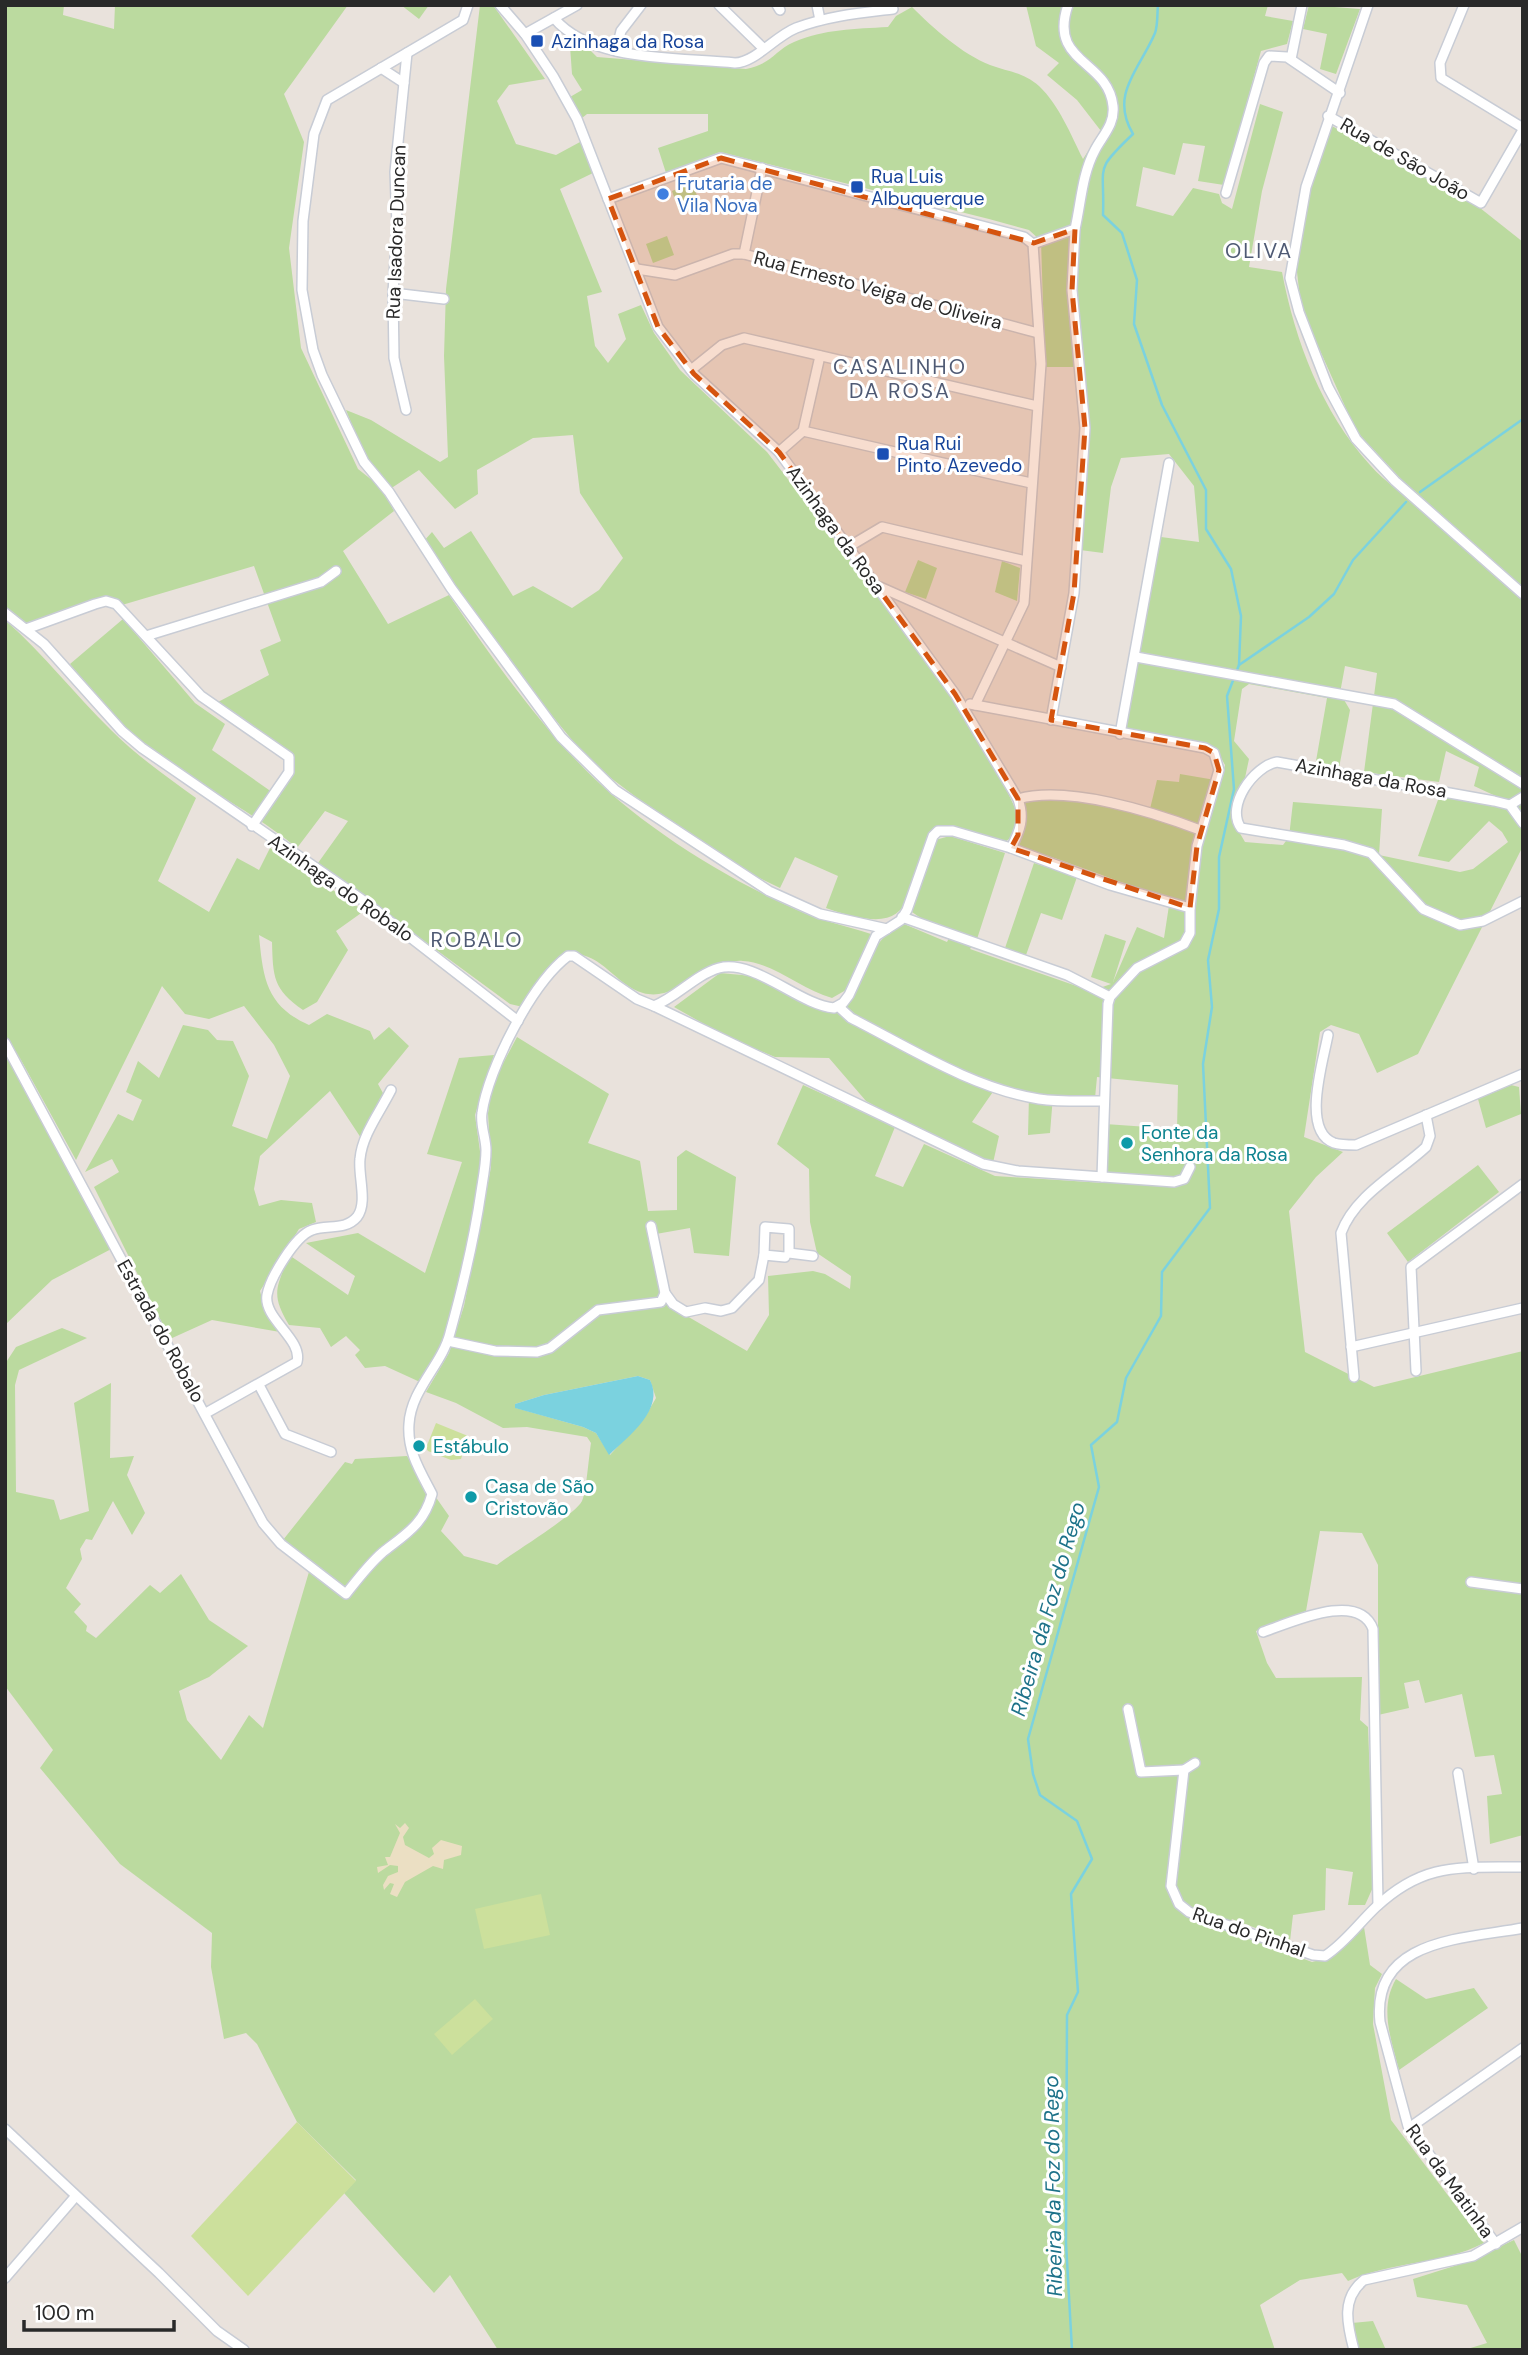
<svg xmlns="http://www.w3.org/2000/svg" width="1528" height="2355" viewBox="0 0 1528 2355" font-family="'DM Sans',sans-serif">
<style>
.green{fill:#bbda9f;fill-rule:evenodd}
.sand{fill:#ebdfc3}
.pitch{fill:#cce09c}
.water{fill:#7bd2df}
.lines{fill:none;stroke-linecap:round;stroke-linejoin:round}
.stream{stroke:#7bd2df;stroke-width:2.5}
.street-casing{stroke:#c8ccd5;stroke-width:12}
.street{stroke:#fff;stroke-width:9}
.marked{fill:#d5540f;fill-opacity:0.2;stroke:#d5540f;stroke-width:5;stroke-dasharray:14 9;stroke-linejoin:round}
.transit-dot{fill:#1a4fb4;stroke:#fff;stroke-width:2.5}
.shop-dot{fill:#3f7fe0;stroke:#fff;stroke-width:2.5}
.culture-dot{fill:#0f9aa8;stroke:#fff;stroke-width:2.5}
.labels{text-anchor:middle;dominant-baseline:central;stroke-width:6;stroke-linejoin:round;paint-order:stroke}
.transit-label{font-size:19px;fill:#164399;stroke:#fff;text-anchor:start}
.street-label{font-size:19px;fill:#292929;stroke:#fff}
.shop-label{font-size:19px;fill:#366cbe;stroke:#fff;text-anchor:start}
.culture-label{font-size:19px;fill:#0d838f;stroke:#fff;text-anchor:start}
.neighbourhood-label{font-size:21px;letter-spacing:2px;fill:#4f5a74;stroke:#fff}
.water-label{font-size:21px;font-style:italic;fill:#1d7289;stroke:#fff}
</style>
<rect width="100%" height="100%" fill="#e9e2dc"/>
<g class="green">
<path d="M5,5H64L63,15L114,29L115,5H348L284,94L304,142L289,248L301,348L358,469L382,488L394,511L343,551L388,624L449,595C488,652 528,710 576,760C633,821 719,875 795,909C819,920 846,926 871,934L846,990L832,998C802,990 774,963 743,961C707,958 678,1003 643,993C615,985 604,954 570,953L523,1007L510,1004L318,863L348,821L325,811L297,848C248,808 191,782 142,742C114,720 92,690 70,664L123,619L195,703L225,724L212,750L279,797L292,774V759L275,741L218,702L269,675L260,650L281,641L254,566L122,605L111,599L25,623L5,608Z"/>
<polygon points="401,5 429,5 419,19"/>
<path d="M480,5H493L545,79L509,85L497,101L516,144L556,155L580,142L593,173L560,189L602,292L587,296L595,346L608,363L626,339L618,314L641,305L654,333L680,370L767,452L944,682L999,774L1017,812L1013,836L1005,842L936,827L928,835C907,906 911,938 826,908L838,876L795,857L780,888L747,872L673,825L591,763L508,662L423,542L432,532L444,548L471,531L513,596L533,586L572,608L599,590L623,558L580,493L573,435L533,438L477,470L478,494L455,509L419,470L390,489L362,451L346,410L371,420L440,462L448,457L444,356L446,289Z"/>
<path d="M1026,5H1268L1265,16L1293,21L1287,44L1261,51L1224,185L1198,181L1205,146L1183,143L1175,175L1143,167L1136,206L1173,216L1193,188L1219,194L1222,203L1232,209L1260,104L1283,112L1262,191L1249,267L1282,272C1295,341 1322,412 1370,465C1392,490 1424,506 1449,529C1474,551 1498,575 1523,599V816L1515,805L1474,786L1479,767L1446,751L1439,782L1364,772L1377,673L1345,666L1340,693L1350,710L1339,768L1316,761L1327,698L1249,684L1242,689L1234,741L1249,759L1235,825L1245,842L1283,845L1289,837L1293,802L1382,809L1379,855L1460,872L1473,869L1508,842L1502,832L1489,821L1449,862L1418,856L1439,797L1503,805L1523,827V846L1418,1054L1377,1073L1359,1034L1331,1025L1320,1032L1304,1137L1343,1152L1316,1177L1289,1211L1305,1352L1374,1387L1523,1351V1585L1468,1577L1466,1585L1523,1593V1835L1490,1844L1487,1796L1502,1794L1494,1755L1475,1757L1462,1694L1425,1703L1419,1680L1404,1683L1409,1708L1378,1715V1565L1362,1533L1320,1531L1306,1611L1256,1631L1267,1663L1276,1678L1362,1677L1360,1720L1368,1727L1374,1885L1365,1905H1348L1353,1872L1326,1868L1325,1910L1293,1915L1290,1941L1232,1919L1227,1930L1312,1962L1331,1957L1364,1927L1370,1965L1382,1974L1375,1988L1373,2024L1391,2120L1484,2243C1441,2265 1392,2261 1348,2281L1342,2273L1300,2280L1260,2305L1275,2350H498L450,2275L434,2293L344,2193L356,2180L297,2122L257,2044L246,2033L224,2039L211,1967L212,1933L120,1864L40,1768L53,1750L5,1686V1364L16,1347L62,1328L87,1338L19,1370L15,1385L16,1492L54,1500L60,1520L89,1511L74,1403L111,1383L110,1458L134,1456L127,1475L145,1513L132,1535L113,1501L92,1540L86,1539L80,1549L82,1559L66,1588L81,1604L74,1612L87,1626L86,1631L96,1638L150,1585L160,1593L181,1574L209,1620L248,1646L209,1677L179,1691L187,1720L221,1760L249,1715L263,1728L311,1565L283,1540L345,1462L352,1464L355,1459L407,1456L449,1516L441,1531L464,1556L497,1565C515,1551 574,1516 582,1501C586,1494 589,1455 591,1443L587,1437L527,1427L503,1428L456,1403L426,1392L449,1353L464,1306L491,1167L488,1113L492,1084L517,1037L609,1094L588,1143L640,1161L648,1211L677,1210V1157L686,1150L736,1177L729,1256L694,1253L690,1228L656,1234L668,1305L747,1351L769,1315L768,1276L813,1271L825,1274L850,1289L851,1276L817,1253L810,1222L809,1169L777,1144L803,1085L895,1127L875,1176L903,1187L924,1144L995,1176L1104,1183L1105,1124L1177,1129L1178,1085L1097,1077L1095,1098L1053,1096L1050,1133L1028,1135L1029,1096L997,1086L972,1122L999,1136L993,1163L968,1156L866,1101L829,1058L775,1057L727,1037L674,1007L720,973C741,975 764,976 784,985C805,994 836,1024 852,990C865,965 876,935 904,924L947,942L953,930L928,923L912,912L935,840L950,836L1005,853L977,939L970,949L1091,991L1111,984L1091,977L1105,934L1126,941L1113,982L1137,927L1164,938L1170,899C1119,883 1070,861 1019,847L1027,816L1017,792L1149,813L1157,780L1179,782L1180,774L1221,781L1225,765L1216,749L1125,733L1161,537L1199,542L1194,486L1169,454L1121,458L1111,487L1103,553L1080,550L1086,451L1076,367H1045L1041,241L1029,230L989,219L720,152L666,173L658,148L708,131V114H587L582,118L570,97L582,90L572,74L570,46L588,48L597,57L746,69C772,64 774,51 794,42C824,29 855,29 888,27L896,16L912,7C933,28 962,54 990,65C1009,72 1023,72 1039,86C1059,105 1071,135 1083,159L1101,131L1077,100L1047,75L1059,63L1036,46ZM638,1376L650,1380L656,1398L645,1417L610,1455L596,1433L583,1427L516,1408L515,1404L544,1395Z"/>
<polygon points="1309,5 1360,9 1336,74 1320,69 1327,34 1303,29"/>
<polygon points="1330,125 1475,204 1523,242 1523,590 1403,481 1356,431 1301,308 1296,263 1311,188"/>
<polygon points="692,183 700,203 679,211 672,191"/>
<polygon points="667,236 674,255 653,263 646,244"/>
<polygon points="918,560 937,568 926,599 905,592"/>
<polygon points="1002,561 1020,568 1017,601 995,592"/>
<path d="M5,620C45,655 74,694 111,730C137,756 167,777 196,798L158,881L209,912L237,858L259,870L270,848L364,911L336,931L348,950L317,1002L303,1010C273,989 273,977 272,942L259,935C263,978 266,1006 309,1025L327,1014L370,1031L374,1040L389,1027L409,1046L378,1084L384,1095L361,1138L330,1091L260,1156L254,1189L259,1206L281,1200L312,1203L316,1222L299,1229L260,1291L263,1303L280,1332L212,1320L170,1339L94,1187L119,1172L112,1159L85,1172L118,1114L133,1121L142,1100L126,1092L138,1061L159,1078L183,1025L208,1030L217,1040L233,1041L249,1076L232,1126L267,1139L290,1076L274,1045L244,1006L209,1019L185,1014L162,986L76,1160L15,1049L117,1246L52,1280L5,1325Z"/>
<polygon points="1034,863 1077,877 1062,920 1041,913 1026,955 1005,948"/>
<path d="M494,1055L475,1115L482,1166L464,1272L441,1348L420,1382L385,1366L365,1368L355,1355L360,1350L346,1336L331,1347L320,1328L289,1325C270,1293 277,1288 289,1255L348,1295L355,1276L306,1243L358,1233L425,1273L462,1162L427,1154L459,1058Z"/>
<polygon points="1511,1085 1519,1087 1521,1114 1486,1128 1478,1099"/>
<polygon points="1478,1165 1499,1192 1408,1262 1387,1233"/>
<path d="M1396,1979L1426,1999L1474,1988L1488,2008L1399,2070C1391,2039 1379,2008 1396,1979Z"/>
<polygon points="1514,2240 1523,2258 1523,2350 1464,2350 1487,2343 1467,2305 1417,2297 1413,2279 1467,2262"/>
<polygon points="1373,2321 1386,2350 1356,2350 1352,2323"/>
</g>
<polygon class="sand" points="405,1823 409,1828 403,1837 405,1845 429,1858 434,1854 432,1848 441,1840 462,1846 461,1855 444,1860 443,1869 433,1866 405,1882 397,1897 390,1894 394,1884 390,1883 384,1890 383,1885 388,1876 398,1872 398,1866 390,1865 378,1873 377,1867 388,1865 385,1857 390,1857 400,1833 395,1824 400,1828"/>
<g class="pitch">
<polygon points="436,1423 468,1436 461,1459 451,1460 428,1451 426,1448"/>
<polygon points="541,1894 550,1935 484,1949 475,1909"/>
<polygon points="475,1999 493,2019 452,2055 434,2034"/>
<polygon points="297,2122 356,2181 248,2296 191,2236"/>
</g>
<path class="water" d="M638,1376L650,1380C665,1409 629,1436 609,1455L596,1433L583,1427L515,1408V1404L544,1395Z"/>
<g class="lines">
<g class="stream">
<path d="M1158,5C1157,14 1158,25 1155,33C1140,69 1109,94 1133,134C1093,172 1105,164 1103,215L1122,233L1137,280L1134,324L1162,405L1206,490V529L1231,569L1241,616L1239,665"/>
<polyline points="1420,492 1523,419"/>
<polyline points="1072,2350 1066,2243 1067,2015 1078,1992 1071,1894 1092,1859 1077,1821 1040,1795 1033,1774 1028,1739 1099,1487 1091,1445 1117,1422 1126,1378 1161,1316 1162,1272 1210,1208 1203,1064 1212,1007 1208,960 1219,909 1219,857 1234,789 1227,696 1239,665 1309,617 1334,594 1353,560 1406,502"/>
</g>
<g class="street-casing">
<g id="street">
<polyline points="468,5 463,20 327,100 314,134 303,221 302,290 313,350 322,375 364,462 389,492 451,588 561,737 615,790 769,891 820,914 887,929"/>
<polyline points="719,5 763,48"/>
<polyline points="777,5 780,10"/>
<polyline points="817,5 820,20"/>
<polyline points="1368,5 1306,187 1290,278 1299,312 1328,387 1356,439 1395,481 1523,594"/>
<polyline points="1464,5 1440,63 1441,78 1523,128"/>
<path d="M554,18C591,63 680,57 735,63C756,62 774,37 796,28C827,16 860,13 893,9"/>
<polyline points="525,34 577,5"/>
<polyline points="616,51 621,31 641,5"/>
<polyline points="1291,59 1302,5"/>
<polyline points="381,68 404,83"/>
<polyline points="1328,116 1481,203 1523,130"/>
<polyline points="1226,193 1264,63 1269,56 1287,57 1340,93"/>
<polyline points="608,199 721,158 1024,237 1033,244 1041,364 1024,603 975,705"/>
<path d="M1033,244L1075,229C1081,203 1082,174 1095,150C1103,135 1115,124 1113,106C1108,59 1048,64 1068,5"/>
<polyline points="744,254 762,168"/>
<polyline points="637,269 675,275 733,254 744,254 1038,333"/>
<polyline points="393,293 444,299"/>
<polyline points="691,370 722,345 744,338 1037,406"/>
<polyline points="406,410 394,358 393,293 397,225 395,172 407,53"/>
<polyline points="803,431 1031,483"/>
<polyline points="779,452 803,431 820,356"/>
<polyline points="850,546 882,527 1026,561"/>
<polyline points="880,587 1061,667"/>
<polyline points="5,613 44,644 122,731 142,748 361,899 518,1021"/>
<polyline points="26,629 95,604 106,601 116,604 201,696 289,757 289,772 252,826"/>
<polyline points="146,636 321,582 336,571"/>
<polyline points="1136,657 1394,704 1523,784"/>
<polyline points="970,704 1205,748 1214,753 1219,770 1197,846 1190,908"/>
<polyline points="1051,720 1074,593 1085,428 1072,290 1075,229"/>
<polyline points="1120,734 1169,463"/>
<path d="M1018,799C1068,785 1153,812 1200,830"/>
<polyline points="1510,805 1523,797"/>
<path d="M1523,823L1510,805L1494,801L1277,762C1254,766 1225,806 1241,828L1344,845L1371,853L1423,909L1460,925L1483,921L1523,901"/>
<polyline points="1011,848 1110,885 1190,908 1190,933 1184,944 1137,968 1110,997 1108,1004 1102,1177"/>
<polyline points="902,917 1067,975 1110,997"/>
<polyline points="654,1006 983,1164 1018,1171 1174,1182 1184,1179 1190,1167"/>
<path d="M839,1007L851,1018C910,1048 972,1088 1039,1099C1060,1102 1083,1101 1104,1101"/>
<path d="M1328,1035C1323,1062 1301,1131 1334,1143C1340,1145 1350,1145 1356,1145L1523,1074"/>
<path d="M5,1043L263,1523L281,1544L346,1594C357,1580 369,1564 383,1552C406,1534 424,1524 432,1494C420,1471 407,1451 409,1424C411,1389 442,1365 450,1333C463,1286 474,1240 481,1192C483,1179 486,1164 486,1150C486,1138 480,1125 482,1113C488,1069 532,983 568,956H574L637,999L654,1006C677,997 695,975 719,968C755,959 799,1005 834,1008L843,1003L849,995L876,936L901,920L907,910L933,836L938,831H953L1011,848C1020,831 1025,818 1018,799L955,694L779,452L694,374L658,327L577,119L553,76L525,34L500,5"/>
<polyline points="785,1257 764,1255 765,1227 789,1229 789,1253 813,1256"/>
<polyline points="665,1293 673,1304 686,1312 705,1308 721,1311 732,1308 759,1280 764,1255"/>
<polyline points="448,1341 495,1351 537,1352 550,1348 598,1310 661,1302 665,1293 651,1226"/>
<polyline points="1351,1347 1523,1308"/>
<polyline points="1416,1371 1411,1267 1523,1184"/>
<path d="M1354,1377L1341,1233C1355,1195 1398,1173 1426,1147L1430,1136L1426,1115"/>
<polyline points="259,1385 285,1434 331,1452"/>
<path d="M206,1413L297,1362C303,1339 263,1319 267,1295C270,1278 295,1236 312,1230C327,1224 345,1231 357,1217C368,1203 358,1176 360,1159C362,1135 380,1112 391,1090"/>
<polyline points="1471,1582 1523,1589"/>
<path d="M1263,1632C1290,1623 1359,1590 1373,1629L1378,1905"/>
<path d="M1128,1709L1141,1772L1184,1770L1171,1886L1179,1904L1189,1912L1313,1955L1325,1956C1345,1943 1359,1923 1376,1907C1425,1861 1461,1868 1523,1867"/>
<polyline points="1184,1770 1195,1763"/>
<polyline points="1458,1773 1474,1869"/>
<polyline points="1409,2128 1523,2048"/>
<polyline points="5,2129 159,2273 217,2331 244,2350"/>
<path d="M1496,2244L1408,2126L1380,2022C1371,1938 1465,1939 1523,1928"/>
<polyline points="5,2278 75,2197"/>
<path d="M1354,2350C1347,2324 1341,2298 1364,2280L1473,2256L1523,2227"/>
</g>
</g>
<use href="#street" class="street"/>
</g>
<path class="marked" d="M721,158L1034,243L1075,229L1072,290L1085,428L1074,593L1051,720L1205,748L1214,753L1219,770L1197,846L1190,908L1011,848L1018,835V799L955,694L779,452L694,374L658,327L608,199Z"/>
<g class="transit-dot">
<rect x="530" y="34" width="14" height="14" rx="3.5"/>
<rect x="850" y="180" width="14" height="14" rx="3.5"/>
<rect x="876" y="447" width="14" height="14" rx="3.5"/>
</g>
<circle class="shop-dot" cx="663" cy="194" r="7"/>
<g class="culture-dot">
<circle cx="1127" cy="1143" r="7"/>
<circle cx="419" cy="1446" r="7"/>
<circle cx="471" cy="1497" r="7"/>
</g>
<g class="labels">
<g class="transit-label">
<text x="551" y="41">Azinhaga da Rosa</text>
<text x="871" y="176">Rua Luis<tspan x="871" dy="22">Albuquerque</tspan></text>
<text x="897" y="443">Rua Rui<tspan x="897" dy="22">Pinto Azevedo</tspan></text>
</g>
<g class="street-label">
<text transform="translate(1405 159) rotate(30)">Rua de São João</text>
<text transform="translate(396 232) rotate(-88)">Rua Isadora Duncan</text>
<text transform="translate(878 290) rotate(15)">Rua Ernesto Veiga de Oliveira</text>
<text transform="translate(836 530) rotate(54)">Azinhaga da Rosa</text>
<text transform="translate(1371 778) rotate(10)">Azinhaga da Rosa</text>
<text transform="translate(341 888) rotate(35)">Azinhaga do Robalo</text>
<text transform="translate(161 1331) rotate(61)">Estrada do Robalo</text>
<text transform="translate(1249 1932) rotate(19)">Rua do Pinhal</text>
<text transform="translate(1450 2181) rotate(54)">Rua da Matinha</text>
</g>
<g class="shop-label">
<text x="677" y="183">Frutaria de<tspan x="677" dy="22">Vila Nova</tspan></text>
</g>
<g class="culture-label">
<text x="1141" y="1132">Fonte da<tspan x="1141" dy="22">Senhora da Rosa</tspan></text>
<text x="433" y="1446">Estábulo</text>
<text x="485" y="1486">Casa de São<tspan x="485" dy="22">Cristovão</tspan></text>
</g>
<g class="neighbourhood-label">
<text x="1259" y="251">OLIVA</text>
<text x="900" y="367">CASALINHO<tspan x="900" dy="24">DA ROSA</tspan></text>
<text x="477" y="940">ROBALO</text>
</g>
<g class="water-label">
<text transform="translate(1048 1609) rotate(-74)">Ribeira da Foz do Rego</text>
<text transform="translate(1053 2186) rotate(-91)">Ribeira da Foz do Rego</text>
</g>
</g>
<rect width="1528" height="2355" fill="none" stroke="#292929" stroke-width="14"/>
<path d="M24 2320v10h150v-10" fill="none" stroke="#292929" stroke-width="3.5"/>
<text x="35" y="2320" font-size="21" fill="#292929" stroke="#ffffff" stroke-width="5" paint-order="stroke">100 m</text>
</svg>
